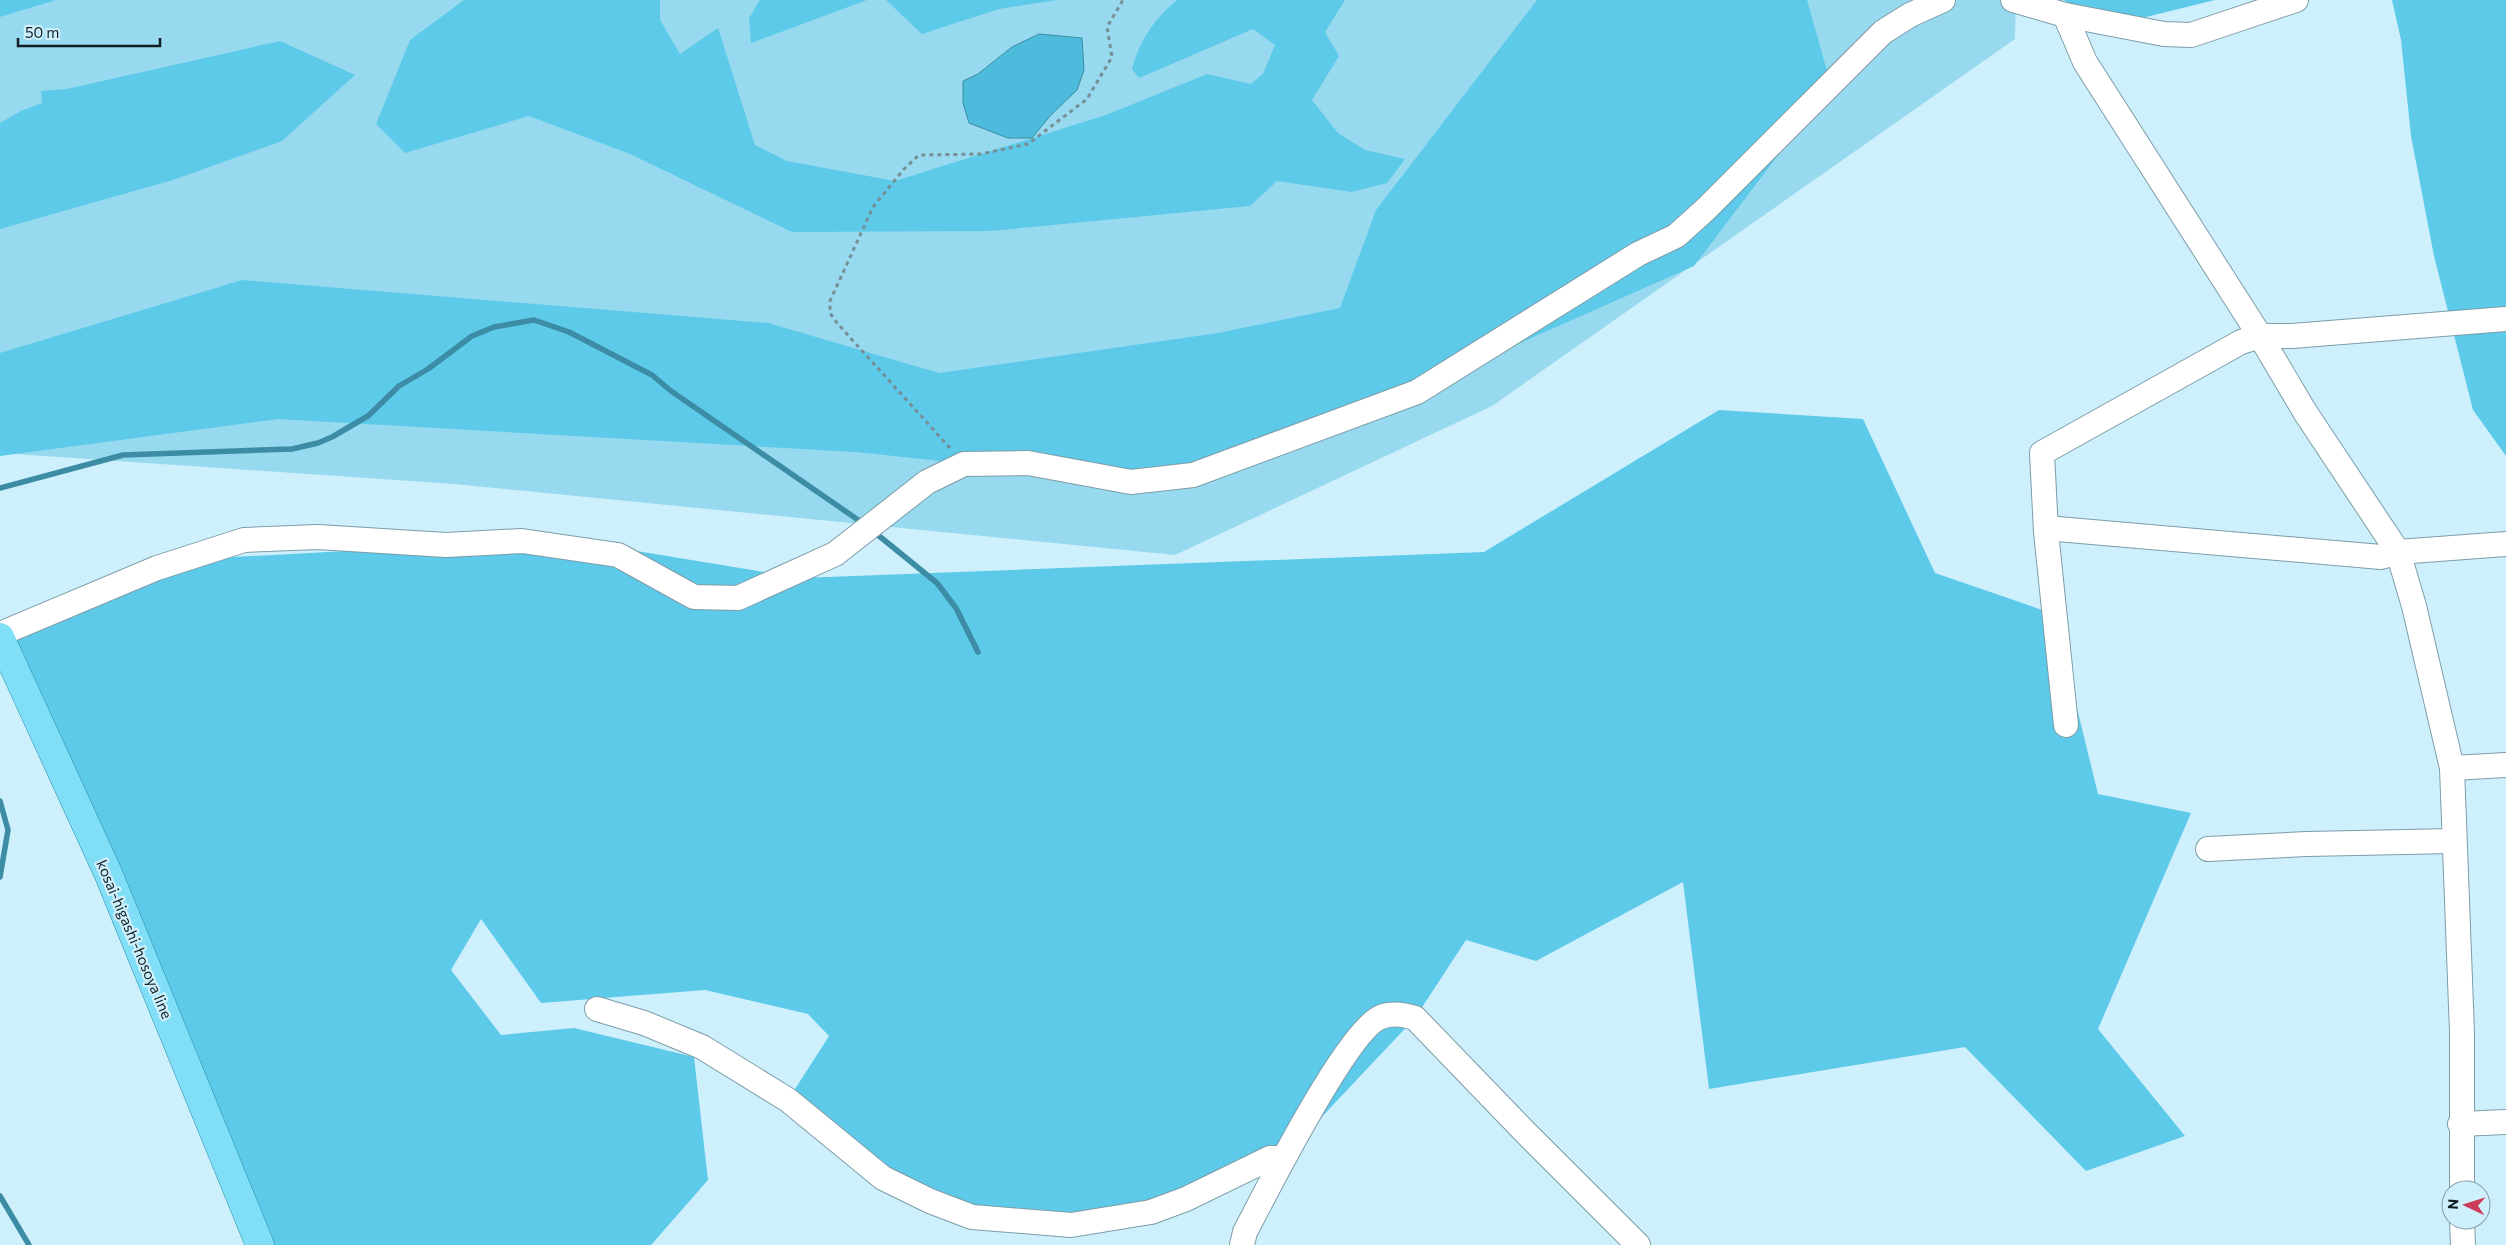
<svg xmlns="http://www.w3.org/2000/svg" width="2506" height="1245" viewBox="0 0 2506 1245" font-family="Commissioner,sans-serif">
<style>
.green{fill:#97d9ee}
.forest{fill:#5dcaea}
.water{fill:#4dbbdb;stroke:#3b8ca4}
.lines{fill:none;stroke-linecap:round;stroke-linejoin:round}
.stream{stroke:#3b8ca4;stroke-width:5.5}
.minor-casing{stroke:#7d9da8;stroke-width:26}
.major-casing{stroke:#238ea9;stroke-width:29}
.path{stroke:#768e96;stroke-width:3;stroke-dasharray:4 4;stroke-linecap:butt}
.minor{stroke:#fff;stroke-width:24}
.major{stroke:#80dff7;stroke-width:28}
.labels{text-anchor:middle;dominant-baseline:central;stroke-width:4.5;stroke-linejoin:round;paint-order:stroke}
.street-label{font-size:15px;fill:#111e22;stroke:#cef0fc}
</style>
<rect width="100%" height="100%" fill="#cef0fc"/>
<polygon class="green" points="0,0 2016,0 2015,39 1492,406 1175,555 454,484 0,453"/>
<g class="forest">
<polygon points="0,0 56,0 0,17"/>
<path d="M464,0H660V20L680,54L718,28L755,145L787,161L895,181L1106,115L1207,74L1251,84L1263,74L1275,45L1253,29L1139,78L1132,69C1139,41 1155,18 1177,0H1345L1325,32L1339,56L1312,100L1338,133L1365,150L1405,159L1387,183L1352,192L1277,181L1250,206L991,231L792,232L630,154L529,116L405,153L376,124L410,40Z"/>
<polygon points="760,0 867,0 751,43 749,18"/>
<polygon points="886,0 1057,0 999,9 922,34"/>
<polygon points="1537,0 1807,0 1831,85 1694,266 1193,488 856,452 278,419 0,456 0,353 242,280 768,323 939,373 1218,333 1340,308 1376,210"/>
<polygon points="2063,0 2215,0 2114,25"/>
<polygon points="2392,0 2506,0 2506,456 2473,410 2434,256 2411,136 2401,40"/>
<polygon points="280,41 355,75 282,141 173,180 0,229 0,123 21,111 42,103 41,91 67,89"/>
<polygon points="1719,410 1863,419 1935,573 2054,614 2098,794 2191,813 2098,1029 2185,1136 2086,1171 1965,1047 1709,1089 1683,882 1536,961 1466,940 1415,1018 1283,1158 1089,1222 930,1201 788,1100 829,1036 808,1014 705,990 541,1003 481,919 451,970 501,1035 574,1028 694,1057 708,1180 651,1245 264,1245 3,645 215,558 564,539 801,578 1484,552"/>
</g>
<polygon class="water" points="1039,34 1082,38 1084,70 1077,90 1050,116 1032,138 1008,138 969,123 963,103 963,81 978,74 1012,47"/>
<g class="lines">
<g class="stream">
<polyline points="0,488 123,455 292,449 318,443 332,437 368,416 399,386 428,369 472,336 494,327 534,320 569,332 652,375 671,391 864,524"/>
<polyline points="873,531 937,583 956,608 978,652"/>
<polyline points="0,801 8,830 0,877"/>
<polyline points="0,1196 29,1245"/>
</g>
<g class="minor-casing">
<g id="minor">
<polyline points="2013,0 2065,15 2164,34 2191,35 2296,0"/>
<polyline points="2065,15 2085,62 2260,336 2305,412 2398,552 2414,606 2452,768 2462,1033 2462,1190"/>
<polyline points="2046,528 2381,557 2398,552 2506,544"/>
<polyline points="0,634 157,568 244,540 318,537 446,545 522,541 618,555 694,597 738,598 835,554 927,482 964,464 1028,463 1131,482 1193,475 1417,392 1638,254 1676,236 1706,209 1883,32 1910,15 1943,0"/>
<polyline points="2066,725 2046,532 2042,453 2241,342 2260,336 2292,336 2506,319"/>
<polyline points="2452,768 2506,765"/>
<polyline points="2208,849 2307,844 2454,841"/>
<polyline points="597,1009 644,1023 702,1047 788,1100 883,1178 930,1201 972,1217 1071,1225 1151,1212 1186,1199 1270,1158 1283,1158"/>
<polyline points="2460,1124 2506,1122"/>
<polyline points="2462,1220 2463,1245"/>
<path d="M1242,1245L1245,1232C1265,1194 1348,1029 1381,1017C1391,1013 1405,1015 1415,1018L1524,1131L1638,1245"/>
</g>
</g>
<g class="major-casing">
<polyline id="major" points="0,637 108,873 260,1245"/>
</g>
<polyline class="path" points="950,448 837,323 830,313 830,301 873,207 904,169 919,155 981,154 1028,144 1087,99 1112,57 1107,27 1123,0"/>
<use href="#minor" class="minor"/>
<use href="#major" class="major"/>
</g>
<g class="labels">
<g class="street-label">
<text transform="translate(135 939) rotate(67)">kosai-higashi-hosoya line</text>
</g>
</g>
<g transform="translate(2466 1205) rotate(274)"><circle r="24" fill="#cef0fc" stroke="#829ca5"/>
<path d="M0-4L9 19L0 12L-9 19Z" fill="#cd3d5a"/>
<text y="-8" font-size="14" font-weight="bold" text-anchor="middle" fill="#111e22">N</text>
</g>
<path d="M18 38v8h142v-8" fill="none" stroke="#111e22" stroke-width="2.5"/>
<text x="25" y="38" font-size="15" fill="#111e22" stroke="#cef0fc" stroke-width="4" paint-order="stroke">50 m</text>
</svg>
